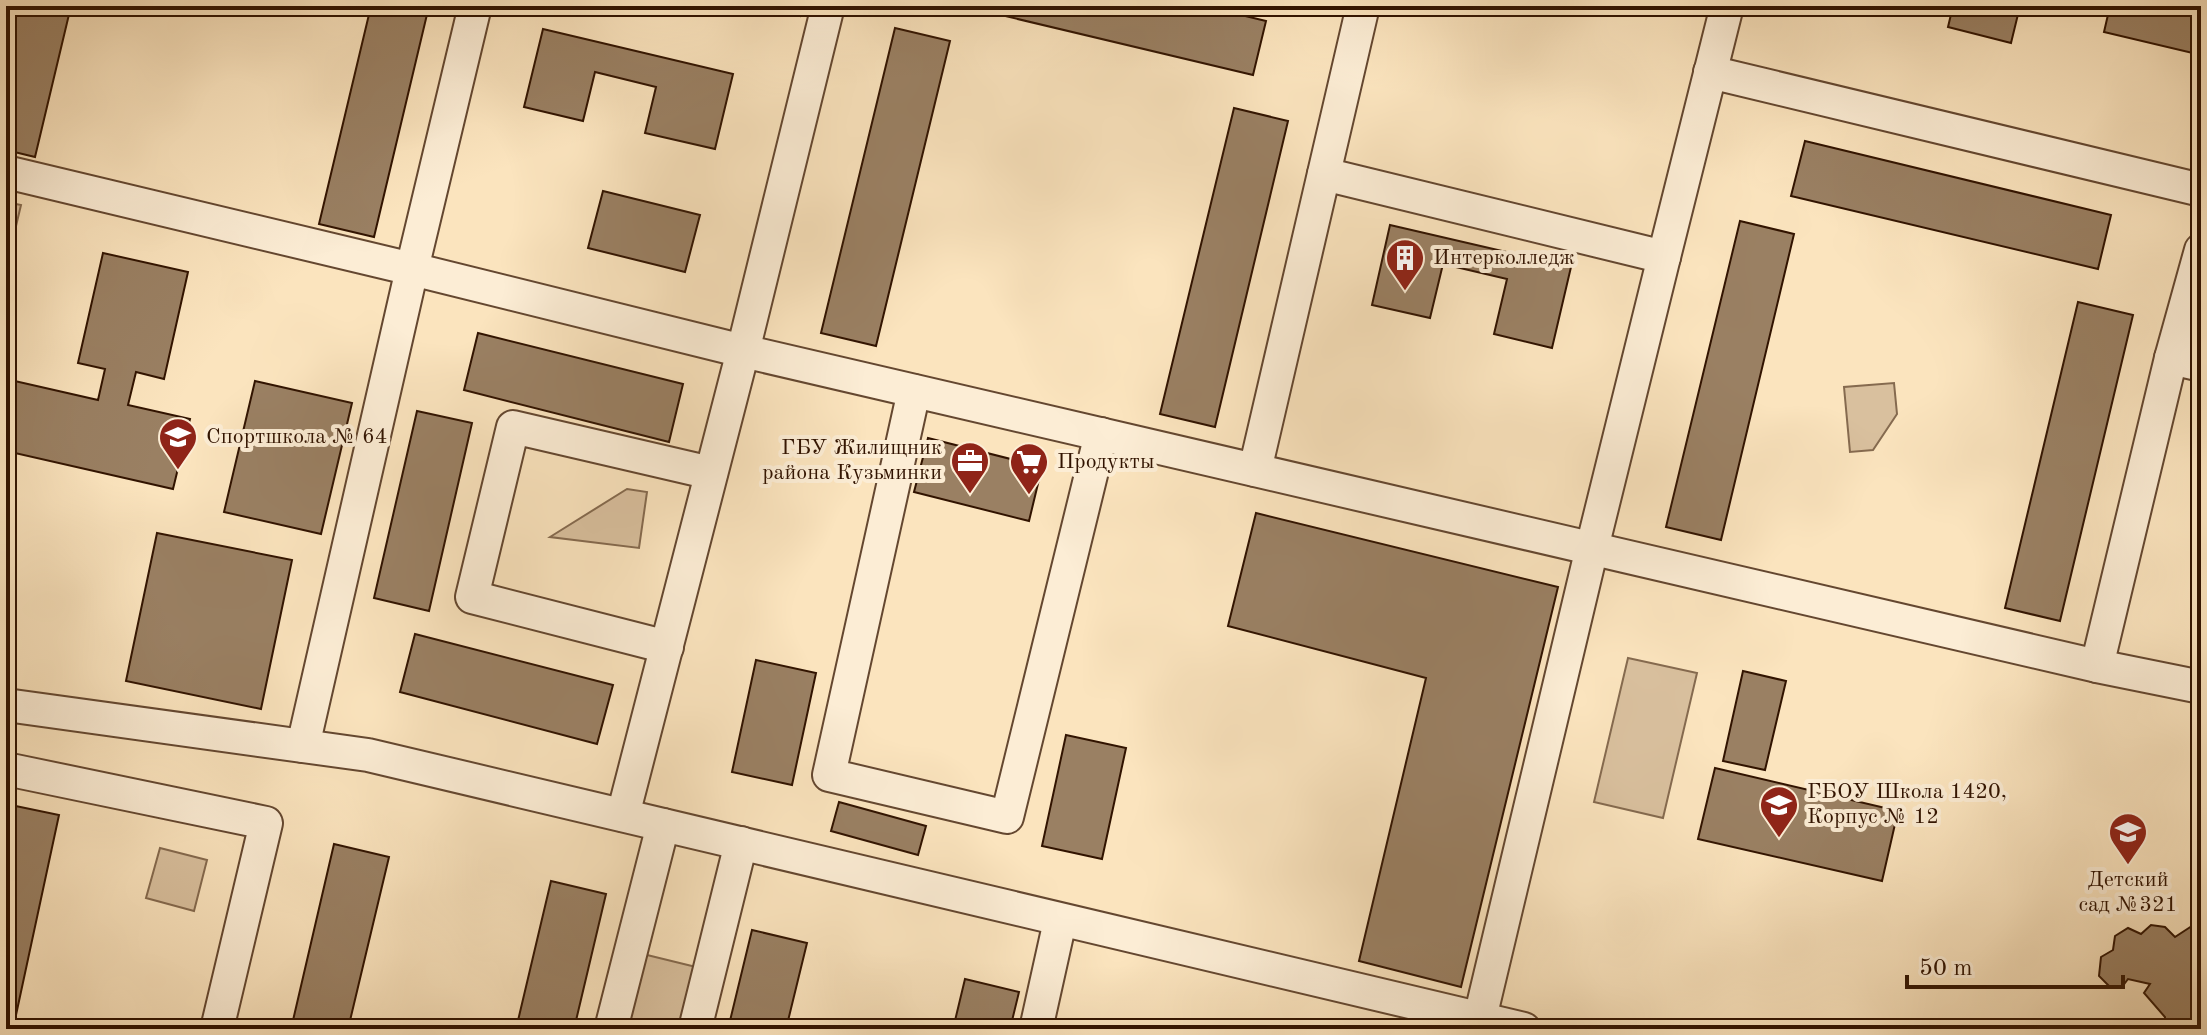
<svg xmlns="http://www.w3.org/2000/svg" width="2207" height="1035" viewBox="0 0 2207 1035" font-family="'Old Standard TT',serif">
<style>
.green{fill:#d9c09e;stroke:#856a4f;stroke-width:2}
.building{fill:#9a8063;stroke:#311300;stroke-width:2}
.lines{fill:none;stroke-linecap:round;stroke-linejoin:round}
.minor-casing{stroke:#644730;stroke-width:36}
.minor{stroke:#fcedd5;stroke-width:32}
.labels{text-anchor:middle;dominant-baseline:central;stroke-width:8;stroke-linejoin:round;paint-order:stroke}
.poi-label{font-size:22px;fill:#311300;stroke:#fcedd5;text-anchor:start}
</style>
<rect width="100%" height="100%" fill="#fbe4be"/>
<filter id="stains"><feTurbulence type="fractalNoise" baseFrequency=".0025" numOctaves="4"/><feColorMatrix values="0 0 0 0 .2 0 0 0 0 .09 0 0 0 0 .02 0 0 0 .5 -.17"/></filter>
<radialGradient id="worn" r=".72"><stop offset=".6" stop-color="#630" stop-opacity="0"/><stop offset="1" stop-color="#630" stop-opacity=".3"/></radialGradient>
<g class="green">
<polygon points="6,202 21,205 6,268"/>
<polygon points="1894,383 1897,414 1873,450 1850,452 1844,387"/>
<polygon points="627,489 647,492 639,548 550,537"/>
<polygon points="1628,658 1697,673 1663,818 1594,802"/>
<polygon points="160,848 207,860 194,911 146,898"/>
<polygon points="643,954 696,967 679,1029 622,1029"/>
</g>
<g class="building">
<polygon points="13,6 71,6 35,157 6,150 6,36"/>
<polygon points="371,6 429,6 374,237 319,224"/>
<polygon points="760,6 803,6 800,16"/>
<polygon points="963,6 1204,6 1266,21 1253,75"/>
<polygon points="1953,6 2020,6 2011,43 1948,27"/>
<polygon points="2110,6 2201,6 2201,55 2104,32"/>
<polygon points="895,28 950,41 876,346 821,333"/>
<polygon points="543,29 733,74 715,149 645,133 656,87 595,72 583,121 524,107"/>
<polygon points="1234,108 1288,121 1215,427 1160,414"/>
<polygon points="1805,141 2111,215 2098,269 1791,196"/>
<polygon points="603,191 700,215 685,272 588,248"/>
<polygon points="1740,221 1794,234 1721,540 1666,527"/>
<polygon points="1390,225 1571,267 1552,348 1494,334 1507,279 1443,264 1430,318 1372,305"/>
<polygon points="103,253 188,272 164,379 136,372 128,405 190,419 173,489 6,451 6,379 98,400 105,369 78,363"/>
<polygon points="2078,302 2133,315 2060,621 2005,608"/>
<polygon points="478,333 683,384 669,442 464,390"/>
<polygon points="255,381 352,403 321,534 224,512"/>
<polygon points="417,411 472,423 429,611 374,598"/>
<polygon points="928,438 1042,467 1029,521 914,492"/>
<polygon points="1256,513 1558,587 1461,987 1359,961 1426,678 1228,626"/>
<polygon points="157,533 292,560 261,709 126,681"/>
<polygon points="415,634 613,685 597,744 400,692"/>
<polygon points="756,660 816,673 792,785 732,772"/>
<polygon points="1743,671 1786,681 1765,770 1723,761"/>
<polygon points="1066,735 1126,748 1102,859 1042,846"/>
<polygon points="1715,768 1898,811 1882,881 1698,839"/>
<polygon points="839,802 926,826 918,855 831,831"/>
<polygon points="6,804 59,815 13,1029 6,1029"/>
<polygon points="334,844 389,857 348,1029 291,1029"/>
<polygon points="551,881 606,894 574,1029 516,1029"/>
<polygon points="2201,920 2201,1022 2194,1026 2194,1029 2164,1029 2165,1017 2144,993 2150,984 2128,979 2122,987 2109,986 2099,976 2101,957 2113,950 2115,936 2128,928 2141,934 2151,925 2165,927 2175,937"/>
<polygon points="752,930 807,943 786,1029 728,1029"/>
<polygon points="965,979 1019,992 1010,1029 953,1029"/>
</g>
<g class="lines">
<g class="minor-casing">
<g id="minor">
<polyline points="1710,72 2201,190"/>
<polyline points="6,172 412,269 743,351 2097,666 2171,358"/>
<polyline points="1324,174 1664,257 1727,6"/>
<polyline points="2201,250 2171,358 2201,365"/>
<polyline points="914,391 829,775 1007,817 1101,434"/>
<polyline points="1255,470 1363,6"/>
<polyline points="667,647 472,597 513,427 711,473"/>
<polyline points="2097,666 2201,687"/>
<polyline points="6,705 368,755 1524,1029"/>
<polyline points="303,746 412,269 475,6"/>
<polyline points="6,769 266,823 217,1029"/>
<polyline points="623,815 743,351 828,6"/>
<polyline points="1480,1018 1592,548 1664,257"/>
<polyline points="611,1029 663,825"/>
<polyline points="695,1029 741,843"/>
<polyline points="1036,1029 1060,921"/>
</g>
</g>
<use href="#minor" class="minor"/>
</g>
<defs>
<g id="building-pin" transform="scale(2)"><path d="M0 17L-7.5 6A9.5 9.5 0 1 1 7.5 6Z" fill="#8f2418" stroke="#fcedd5"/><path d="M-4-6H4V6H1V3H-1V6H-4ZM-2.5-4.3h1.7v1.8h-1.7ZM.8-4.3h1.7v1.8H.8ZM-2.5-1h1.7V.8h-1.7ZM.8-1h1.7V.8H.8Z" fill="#fff"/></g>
<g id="school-pin" transform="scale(2)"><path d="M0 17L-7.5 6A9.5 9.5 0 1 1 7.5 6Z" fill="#8f2418" stroke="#fcedd5"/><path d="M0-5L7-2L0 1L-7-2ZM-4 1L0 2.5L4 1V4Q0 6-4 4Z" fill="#fff"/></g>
<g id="office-pin" transform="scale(2)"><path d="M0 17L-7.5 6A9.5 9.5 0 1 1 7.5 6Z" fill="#8f2418" stroke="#fcedd5"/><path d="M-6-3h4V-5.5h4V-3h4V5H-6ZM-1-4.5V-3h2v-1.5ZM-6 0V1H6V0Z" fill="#fff"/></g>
<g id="supermarket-pin" transform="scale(2)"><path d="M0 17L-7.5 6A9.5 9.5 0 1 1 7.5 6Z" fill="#8f2418" stroke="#fcedd5"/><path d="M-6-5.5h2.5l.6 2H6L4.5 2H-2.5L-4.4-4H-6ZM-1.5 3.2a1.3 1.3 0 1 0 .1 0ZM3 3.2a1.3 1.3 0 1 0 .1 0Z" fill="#fff"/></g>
</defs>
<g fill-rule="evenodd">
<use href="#building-pin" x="1405" y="258"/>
<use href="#school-pin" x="178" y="437"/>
<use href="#office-pin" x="970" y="461"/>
<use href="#supermarket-pin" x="1029" y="462"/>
<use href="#school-pin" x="1779" y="805"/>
<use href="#school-pin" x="2128" y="832"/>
</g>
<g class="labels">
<g class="poi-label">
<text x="1433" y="258">Интерколледж</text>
<text x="206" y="437">Спортшкола № 64</text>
<text x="942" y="448" text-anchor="end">ГБУ Жилищник<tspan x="942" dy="25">района Кузьминки</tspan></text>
<text x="1057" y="462">Продукты</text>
<text x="1807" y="792">ГБОУ Школа 1420,<tspan x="1807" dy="25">Корпус № 12</tspan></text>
<text x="2128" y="880" text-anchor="middle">Детский<tspan x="2128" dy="25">сад №321</tspan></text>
</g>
</g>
<rect width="2207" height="1035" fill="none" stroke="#fbe4be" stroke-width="32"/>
<rect x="8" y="8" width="2191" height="1019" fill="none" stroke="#311300" stroke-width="4"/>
<rect x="16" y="16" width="2175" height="1003" fill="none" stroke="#311300" stroke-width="2"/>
<path d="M1907 975v12h216v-12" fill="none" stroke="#311300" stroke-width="4"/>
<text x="1919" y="975" font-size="24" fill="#311300" stroke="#fcedd5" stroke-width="6" paint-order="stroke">50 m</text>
<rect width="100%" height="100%" filter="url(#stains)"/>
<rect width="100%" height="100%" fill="url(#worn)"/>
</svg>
